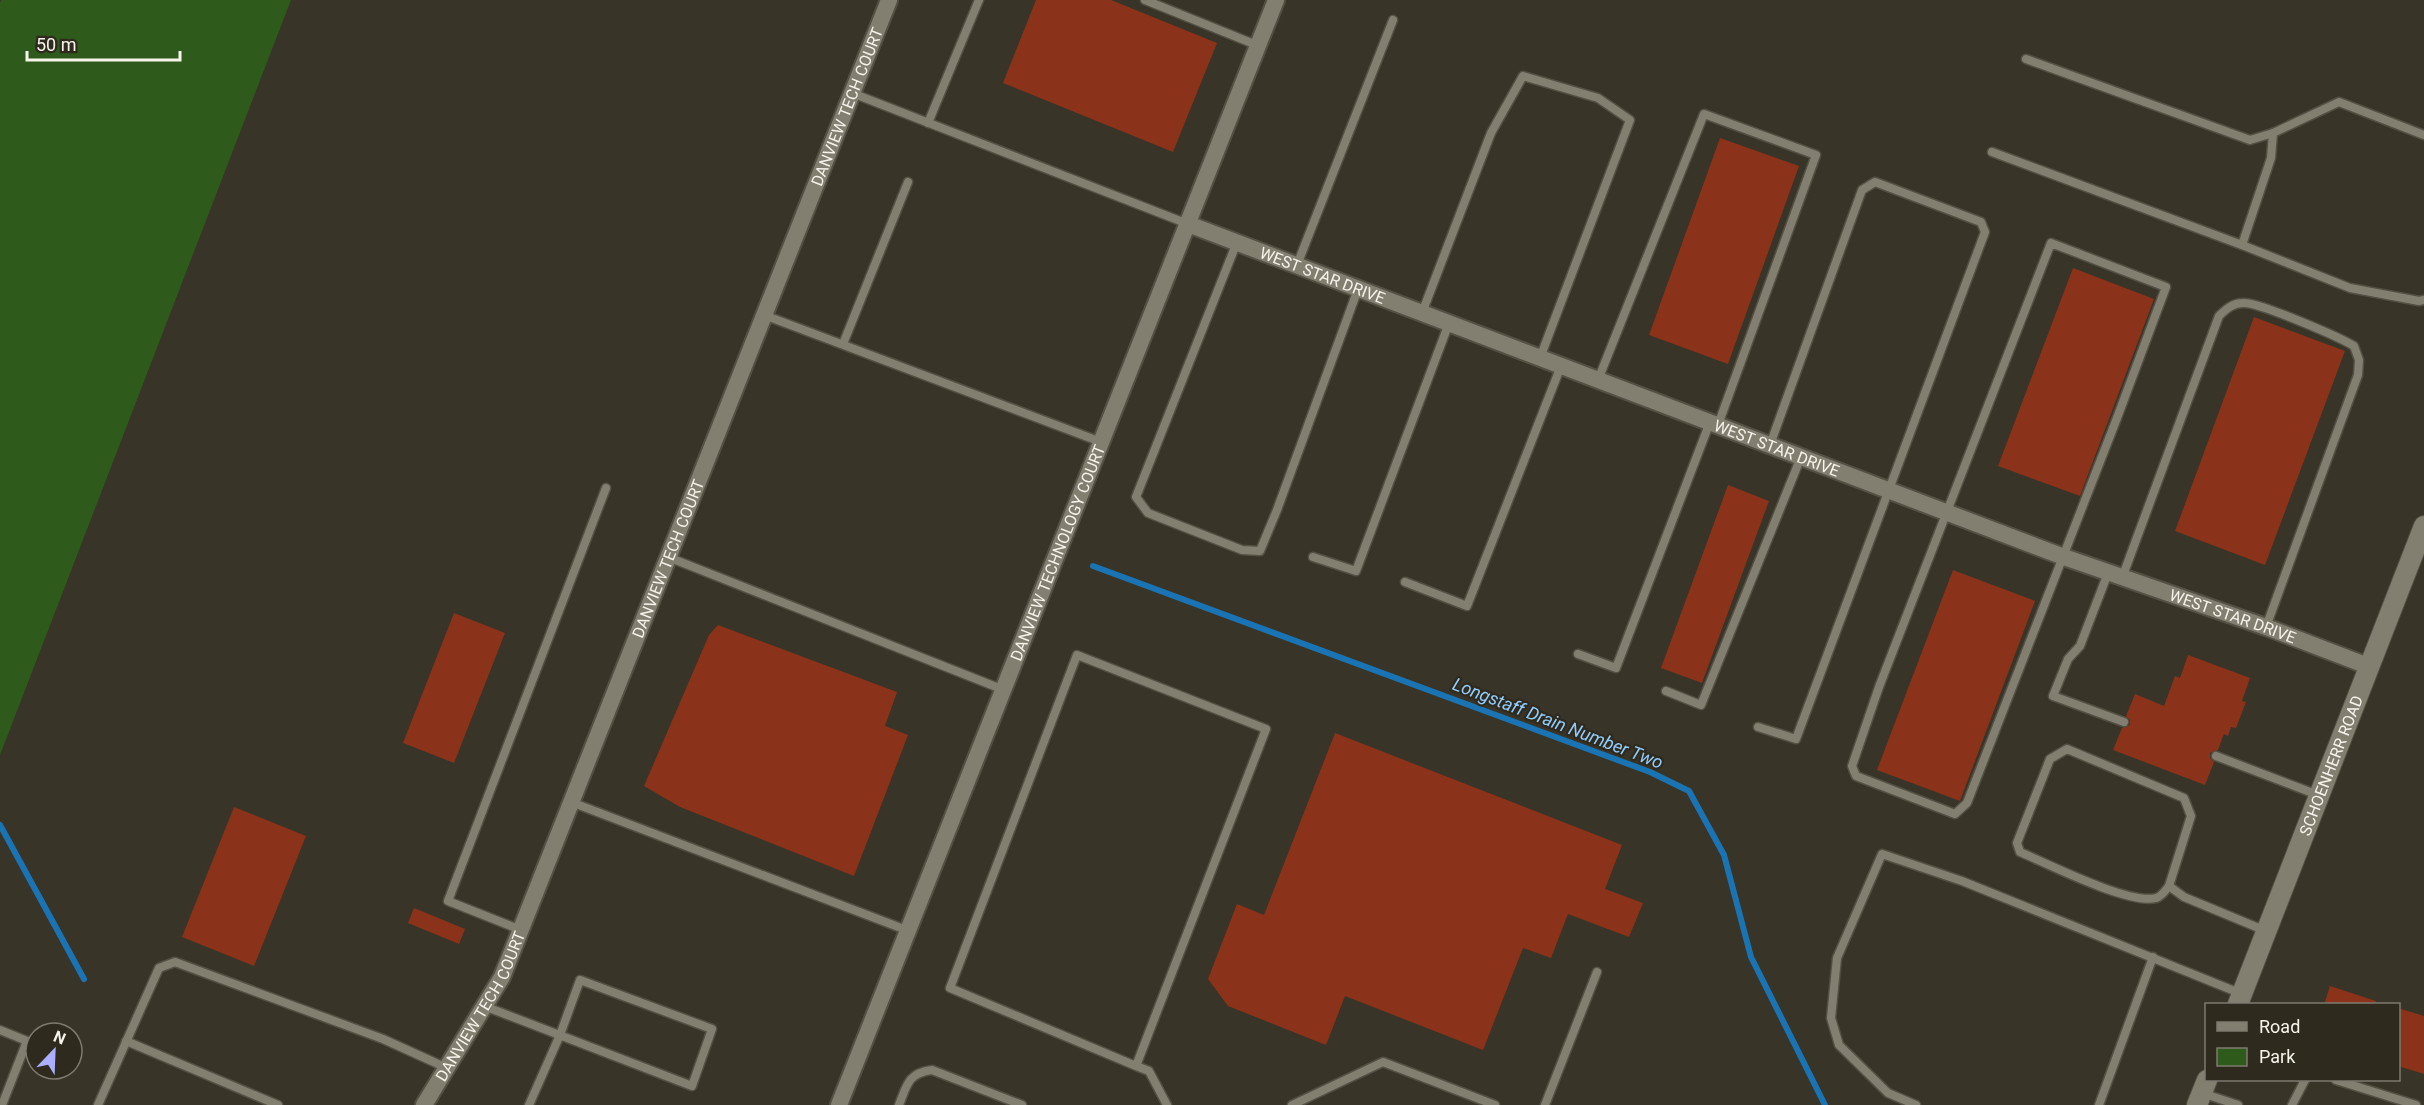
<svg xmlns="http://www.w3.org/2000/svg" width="2424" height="1105" viewBox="0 0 2424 1105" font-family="Roboto,sans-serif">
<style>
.green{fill:#2e5b1b}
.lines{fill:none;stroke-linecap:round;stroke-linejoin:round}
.stream{stroke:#1a74b3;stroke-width:6}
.building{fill:#8b321a}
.service-casing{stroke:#535044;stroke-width:11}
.minor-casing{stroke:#535044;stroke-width:20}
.tertiary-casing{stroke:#535044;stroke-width:22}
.service{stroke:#837f70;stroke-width:8}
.minor{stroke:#837f70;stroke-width:16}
.tertiary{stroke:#837f70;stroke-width:20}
.labels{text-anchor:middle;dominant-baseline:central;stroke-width:4.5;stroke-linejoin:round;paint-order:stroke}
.street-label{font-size:16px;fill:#f6f3eb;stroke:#2e2a1d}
.water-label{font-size:18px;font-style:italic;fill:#91ccfe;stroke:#2e2a1d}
</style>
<rect width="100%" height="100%" fill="#383427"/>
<polygon class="green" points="1,0 291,0 0,755 0,3"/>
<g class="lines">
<g class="stream">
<polyline points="1093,566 1650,772 1689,791 1724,855 1751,957 1825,1105"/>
<polyline points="0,825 84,979"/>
</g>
</g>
<g class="building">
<polygon points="1036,0 1111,0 1217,43 1173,152 1003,83"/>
<polygon points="1720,138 1799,166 1728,364 1649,335"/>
<polygon points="2073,268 2154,299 2080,496 1998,466"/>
<polygon points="2254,317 2345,351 2265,565 2175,531"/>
<polygon points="1728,485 1769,501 1702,683 1661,668"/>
<polygon points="1953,570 2035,601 1960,801 1877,770"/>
<polygon points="454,613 505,633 454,763 403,743"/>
<polygon points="718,625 897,692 885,726 908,735 854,876 680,807 644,786 709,635"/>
<polygon points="2188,655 2250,678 2242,701 2246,702 2236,728 2231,727 2228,736 2224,734 2218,750 2210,753 2210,758 2214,762 2205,785 2113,750 2122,728 2130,725 2130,720 2126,716 2135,694 2164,706 2175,676 2180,678"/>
<polygon points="1335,733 1622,845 1605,889 1643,903 1629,937 1568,914 1551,958 1523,948 1483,1050 1345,996 1326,1045 1228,1006 1208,979 1237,904 1264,915"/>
<polygon points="234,807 306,836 254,966 182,937"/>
<polygon points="414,908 465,929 459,944 408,923"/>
<polygon points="2330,986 2376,1001 2376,1005 2324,1005"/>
<polygon points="2398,1008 2424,1016 2424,1074 2398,1066"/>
</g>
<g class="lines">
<g class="service-casing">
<g id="service">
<polyline points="1145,0 1259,46"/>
<polyline points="2026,59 2250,140 2273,133"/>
<polyline points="852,93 1188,224"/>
<polyline points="928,123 979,0"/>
<polyline points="1992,152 2242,245 2271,158 2273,133 2339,102 2424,135"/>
<polyline points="1237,242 1136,497 1148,513 1242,550 1260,551 1277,510 1358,289"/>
<polygon points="2051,243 2166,287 2117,418 1967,803 1955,814 1856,776 1852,766 1879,687"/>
<polyline points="2242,245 2350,288 2419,301 2424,300"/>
<polyline points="1297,265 1393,20"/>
<polyline points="1422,313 1491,133 1523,76 1598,98 1630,120 1540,358"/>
<polyline points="764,315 1101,442"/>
<polyline points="843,344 908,182"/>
<polyline points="1598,380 1704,114 1816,155 1718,425"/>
<polyline points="668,557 1004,690"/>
<polyline points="1313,557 1356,571 1449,323"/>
<polyline points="2108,573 2080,646 2068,659 2053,696 2124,722"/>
<path d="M2122,578L2219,316C2226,309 2233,303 2243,303C2259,302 2339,337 2354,346L2359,360L2358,375L2266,627"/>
<polyline points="1405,582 1467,606 1561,366"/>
<polyline points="1578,654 1616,668 1710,422"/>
<polyline points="1666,691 1701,705 1801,457"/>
<polyline points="1758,727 1796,739 1985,232 1981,222 1875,182 1862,190 1770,445"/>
<polyline points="2216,756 2318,795"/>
<polyline points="571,802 909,931"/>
<path d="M2169,886C2165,891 2161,897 2156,898C2129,905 2048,864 2020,852L2017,843L2050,759L2067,749L2184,798L2191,816L2169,886L2184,897L2266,931"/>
<polyline points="521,930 448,901 606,488"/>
<polyline points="484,1006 692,1086 712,1029 580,980 560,1035 529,1105"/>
<polyline points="0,1030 27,1041 2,1105"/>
<polyline points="126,1041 278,1105"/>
<polyline points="1136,1066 1266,729 1077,655 950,988 1136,1066 1149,1071 1167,1105"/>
<polyline points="2336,1080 2416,1105"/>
<polyline points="2202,1093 2238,1105"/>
<polyline points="98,1105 159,968 175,962 383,1039 447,1068"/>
<path d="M899,1105C907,1085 908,1073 932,1070L1022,1105"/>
<polyline points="1292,1105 1383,1062 1495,1105"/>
<polyline points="1545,1105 1597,972"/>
<polyline points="1916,1105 1888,1093 1839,1045 1831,1018 1837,958 1882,854 1962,881 2242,994"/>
<polyline points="2099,1105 2153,957"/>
<polyline points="2292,1105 2305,1080"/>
</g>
</g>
<g class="minor-casing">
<g id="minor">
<path id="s1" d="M1188,224L2064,557L2266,627L2368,666"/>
<path id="s2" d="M424,1105L502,977L889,0"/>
<path id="s3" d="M839,1105L1276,0"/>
</g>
</g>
<g class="tertiary-casing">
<g id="tertiary">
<path id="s4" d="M2238,1004L2424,526"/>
<polyline points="2197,1105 2207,1080"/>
</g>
</g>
<use href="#service" class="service"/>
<use href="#minor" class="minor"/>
<use href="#tertiary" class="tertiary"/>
</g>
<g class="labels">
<g class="street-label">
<text stroke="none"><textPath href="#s2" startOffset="1086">DANVIEW TECH COURT</textPath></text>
<text stroke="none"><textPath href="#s1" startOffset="144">WEST STAR DRIVE</textPath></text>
<text stroke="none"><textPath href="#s1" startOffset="630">WEST STAR DRIVE</textPath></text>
<text stroke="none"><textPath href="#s3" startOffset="594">DANVIEW TECHNOLOGY COURT</textPath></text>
<text stroke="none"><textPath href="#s2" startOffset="600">DANVIEW TECH COURT</textPath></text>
<text stroke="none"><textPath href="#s1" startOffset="1116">WEST STAR DRIVE</textPath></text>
<text stroke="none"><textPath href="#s4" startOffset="256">SCHOENHERR ROAD</textPath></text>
<text stroke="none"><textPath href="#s2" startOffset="114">DANVIEW TECH COURT</textPath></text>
</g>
<g class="water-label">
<text transform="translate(1558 723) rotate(21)">Longstaff Drain Number Two</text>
</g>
</g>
<rect x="2205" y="1003" width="195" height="78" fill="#2e2a1d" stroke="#7e7a6f" stroke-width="1.5"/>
<rect x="2217" y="1022" width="30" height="9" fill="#837f70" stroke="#7e7a6f" stroke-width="1.5"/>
<text x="2259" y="1033" font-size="18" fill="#f6f3eb">Road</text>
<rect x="2217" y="1048" width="30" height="18" fill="#2e5b1b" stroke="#7e7a6f" stroke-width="1.5"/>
<text x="2259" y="1063" font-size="18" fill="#f6f3eb">Park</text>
<g transform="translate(54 1051) rotate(23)"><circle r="28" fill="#2e2a1d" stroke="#7e7a6f" stroke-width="1.5"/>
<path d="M0-4.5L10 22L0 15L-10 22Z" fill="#aab0fb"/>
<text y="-9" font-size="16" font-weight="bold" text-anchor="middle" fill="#f6f3eb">N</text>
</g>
<path d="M27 51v9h153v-9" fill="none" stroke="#f6f3eb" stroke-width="3"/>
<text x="36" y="51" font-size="18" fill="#f6f3eb" stroke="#2e2a1d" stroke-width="4.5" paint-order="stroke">50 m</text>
</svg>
